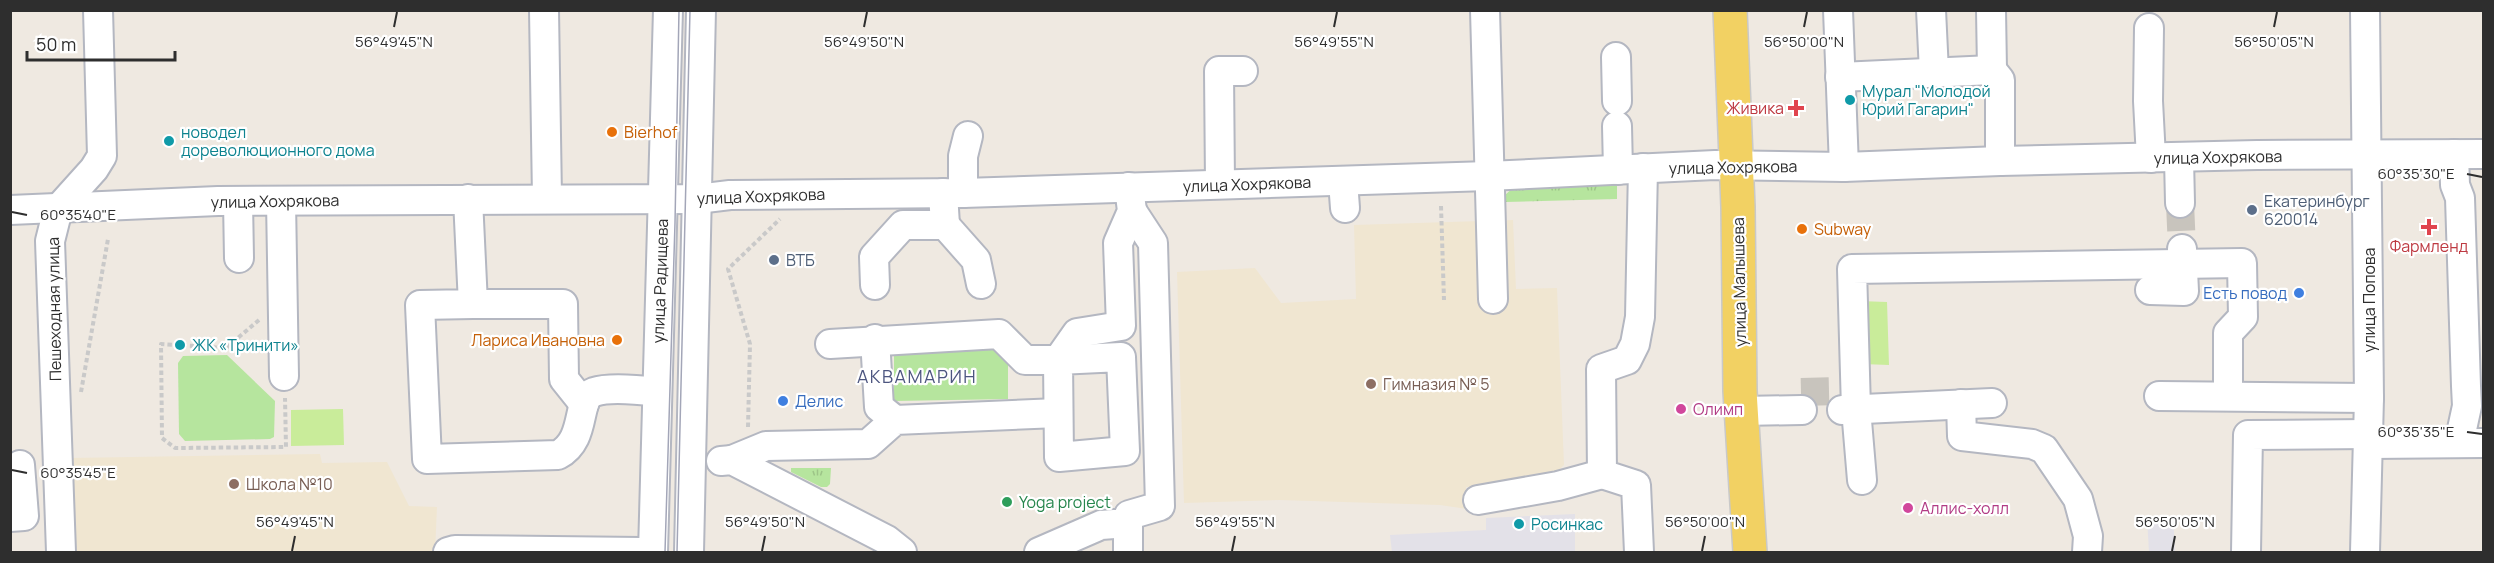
<svg xmlns="http://www.w3.org/2000/svg" width="2494" height="563" viewBox="0 0 2494 563" font-family="Manrope,sans-serif">
<style>
.industrial{fill:#e3e1e8}
.education{fill:#f0e6d1}
.grass{fill:url(#grass-tufts)}
.park{fill:#b6e59e}
.pitch{fill:#c9ec9a}
.lines{fill:none;stroke-linecap:round;stroke-linejoin:round}
.minor-tunnel{stroke:#c8c4bd;stroke-width:28;stroke-dasharray:28 14;stroke-linecap:butt}
.minor-casing{stroke:#b4b7c1;stroke-width:32}
.major-casing{stroke:#c9c9c9;stroke-width:36}
.path{stroke:#c9c9c9;stroke-width:4;stroke-dasharray:4.5 3;stroke-linecap:butt}
.minor{stroke:#fff;stroke-width:28}
.major{stroke:#f2d163;stroke-width:33}
.tram{stroke:#a3a6b8;stroke-width:1.5}
.ticks{fill:none;stroke:#2e2e2e;stroke-width:2}
.culture-dot{fill:#0f9aa8;stroke:#fff;stroke-width:2}
.health-dot{fill:#e0444e;stroke:#fff;stroke-width:2}
.food-dot{fill:#e8710a;stroke:#fff;stroke-width:2}
.service-dot{fill:#5c6f8a;stroke:#fff;stroke-width:2}
.shop-dot{fill:#3f7fe0;stroke:#fff;stroke-width:2}
.education-dot{fill:#8d6e63;stroke:#fff;stroke-width:2}
.hotel-dot{fill:#d1479c;stroke:#fff;stroke-width:2}
.leisure-dot{fill:#2e9e5b;stroke:#fff;stroke-width:2}
.labels{text-anchor:middle;dominant-baseline:central;stroke-width:4.5;stroke-linejoin:round;paint-order:stroke}
.culture-label{font-size:16px;fill:#0d838f;stroke:#fff;text-anchor:start}
.health-label{font-size:16px;fill:#be3a42;stroke:#fff;text-anchor:end}
.food-label{font-size:16px;fill:#c56008;stroke:#fff;text-anchor:start}
.street-label{font-size:16px;fill:#2e2e2e;stroke:#fff}
.service-label{font-size:16px;fill:#4e5e75;stroke:#fff;text-anchor:start}
.shop-label{font-size:16px;fill:#366cbe;stroke:#fff;text-anchor:end}
.education-label{font-size:16px;fill:#785e54;stroke:#fff;text-anchor:start}
.hotel-label{font-size:16px;fill:#b23c85;stroke:#fff;text-anchor:start}
.leisure-label{font-size:16px;fill:#27864d;stroke:#fff;text-anchor:start}
.neighbourhood-label{font-size:18px;letter-spacing:1.5px;fill:#4d5680;stroke:#fff}
.ticks-label{font-size:15px;text-anchor:middle;fill:#2e2e2e;stroke:#fff;stroke-width:4.5;stroke-linejoin:round;paint-order:stroke}
</style>
<defs>
<pattern id="grass-tufts" width="24" height="20" patternUnits="userSpaceOnUse" patternTransform="scale(1.5)"><rect width="24" height="20" fill="#b6e59e"/><path d="M3 7l-1-3M5 7V3M7 7l1-3M15 17l-1-3M17 17v-4M19 17l1-3" fill="none" stroke="#9dc588"/></pattern>
</defs>
<rect width="100%" height="100%" fill="#efe9e1"/>
<g class="industrial">
<polygon points="1575,514 1575,552 1392,552 1390,535 1486,530 1486,518"/>
<polygon points="2173,517 2175,552 2149,552 2147,518"/>
</g>
<g class="education">
<polygon points="1513,220 1516,289 1557,288 1564,465 1542,485 1466,487 1467,509 1440,505 1279,500 1184,503 1177,272 1255,268 1281,303 1356,299 1354,225"/>
<polygon points="320,454 322,463 387,462 409,506 437,507 435,552 71,552 69,458"/>
</g>
<g class="grass">
<polygon points="1617,182 1617,199 1505,202 1505,195 1515,186"/>
<polygon points="791,468 831,468 830,484 827,487 821,487 791,472"/>
</g>
<g class="park">
<polygon points="1008,349 1008,399 894,401 894,353"/>
<polygon points="227,355 275,401 274,437 270,439 185,441 179,434 178,363 183,356"/>
</g>
<g class="pitch">
<polygon points="1859,301 1887,302 1889,365 1862,364"/>
<polygon points="343,409 344,445 291,446 291,410"/>
</g>
<g class="lines">
<g class="minor-tunnel">
<polyline points="2180,203 2182,249"/>
<polyline points="1801,392 1842,391"/>
</g>
<g class="minor-casing">
<g id="minor">
<polyline points="544,10 547,198"/>
<polyline points="1485,10 1493,299"/>
<polyline points="1838,10 1844,167"/>
<polyline points="1931,10 1934,72"/>
<polyline points="1991,10 1992,70"/>
<polyline points="2149,28 2148,101 2151,158"/>
<polyline points="1616,57 1617,101"/>
<polyline points="1840,77 1992,70 2000,80 2000,161"/>
<polyline points="1617,126 1618,170"/>
<polyline points="2454,154 2455,185 2460,198 2466,386 2467,406 2459,443"/>
<polyline points="2179,158 2180,203"/>
<polyline points="1343,181 1345,208"/>
<polyline points="1220,184 1219,71 1243,71"/>
<polyline points="963,193 963,156 968,136"/>
<path d="M468,199L473,304L420,305L427,459L558,455C588,439 575,399 594,392C609,387 640,390 656,392"/>
<polyline points="238,201 239,258"/>
<polyline points="281,201 284,376"/>
<polyline points="10,210 218,201 697,199 730,195 963,193 1488,176 1715,165 1844,167 2000,161 2257,155 2484,154"/>
<polyline points="945,225 976,260 981,284"/>
<polyline points="875,285 874,257 903,225 945,225 943,193"/>
<polyline points="2150,290 2184,291 2182,249"/>
<polyline points="473,304 563,304 564,379 584,404"/>
<polyline points="875,339 879,407 895,420"/>
<polyline points="830,344 999,334 1025,360 1058,360 1077,333 1121,326 1118,243 1132,211 1129,187"/>
<polygon points="1121,357 1125,451 1059,457 1058,360"/>
<polyline points="2159,396 2369,398"/>
<polyline points="1961,404 1962,436 2032,444 2044,449 2078,499 2088,536 2087,552"/>
<polyline points="1842,410 1992,403"/>
<polyline points="1741,411 1802,410"/>
<polyline points="2369,444 2484,443"/>
<polyline points="732,460 766,446 868,444 895,420 1058,413"/>
<polyline points="721,461 732,460 887,540 902,552"/>
<polyline points="1862,480 1856,409 1852,269 2242,263 2243,317 2228,333 2228,395"/>
<polyline points="1478,500 1558,486 1602,474"/>
<polyline points="10,517 24,516 20,465"/>
<polyline points="61,552 50,241 58,209 94,169 102,156 98,10"/>
<polyline points="448,552 455,550 641,552"/>
<polyline points="653,552 668,10"/>
<polyline points="689,552 701,10"/>
<polyline points="1039,552 1101,525 1128,523 1129,515 1160,506 1153,243 1132,211"/>
<polyline points="1128,552 1128,523"/>
<polyline points="1639,552 1636,485 1602,474 1601,369 1627,360 1635,344 1640,317 1643,168"/>
<polyline points="2246,552 2248,435 2369,434"/>
<polyline points="2365,552 2369,398 2365,10"/>
</g>
</g>
<g class="major-casing">
<polyline id="major" points="1730,10 1738,207 1740,391 1750,552"/>
</g>
<g class="path">
<polyline points="1441,206 1444,300"/>
<polyline points="259,320 226,348 161,344 162,438 175,448 286,447 285,398"/>
<polyline points="81,392 108,239"/>
<polyline points="748,427 750,344 728,269 780,219"/>
</g>
<use href="#minor" class="minor"/>
<use href="#major" class="major"/>
<g class="tram">
<polyline points="665,552 675,223 679,10"/>
<polyline points="677,552 690,10"/>
</g>
</g>
<path class="ticks" d="M394,27L397,12M864,27L867,12M1334,27L1337,12M1804,27L1807,12M2274,27L2277,12M2467,174L2482,177M12,212L27,215M2467,432L2482,434M12,470L27,473M292,551L295,536M762,551L765,536M1232,551L1235,536M1702,551L1705,536M2172,551L2175,536"/>
<g class="culture-dot">
<circle cx="1850" cy="100" r="6"/>
<circle cx="169" cy="141" r="6"/>
<circle cx="180" cy="345" r="6"/>
<circle cx="1519" cy="524" r="6"/>
</g>
<g class="health-dot">
<path d="M1793 99h6v6h6v6h-6v6h-6v-6h-6v-6h6z"/>
<path d="M2426 218h6v6h6v6h-6v6h-6v-6h-6v-6h6z"/>
</g>
<g class="food-dot">
<circle cx="612" cy="132" r="6"/>
<circle cx="1802" cy="229" r="6"/>
<circle cx="617" cy="340" r="6"/>
</g>
<g class="service-dot">
<circle cx="2252" cy="210" r="6"/>
<circle cx="774" cy="260" r="6"/>
</g>
<g class="shop-dot">
<circle cx="2299" cy="293" r="6"/>
<circle cx="783" cy="401" r="6"/>
</g>
<g class="education-dot">
<circle cx="1371" cy="384" r="6"/>
<circle cx="234" cy="484" r="6"/>
</g>
<g class="hotel-dot">
<circle cx="1681" cy="409" r="6"/>
<circle cx="1908" cy="508" r="6"/>
</g>
<circle class="leisure-dot" cx="1007" cy="502" r="6"/>
<g class="labels">
<g class="culture-label">
<text x="1862" y="91">Мурал "Молодой<tspan x="1862" dy="18">Юрий Гагарин"</tspan></text>
<text x="181" y="132">новодел<tspan x="181" dy="18">дореволюционного дома</tspan></text>
<text x="192" y="345">ЖК «Тринити»</text>
<text x="1531" y="524">Росинкас</text>
</g>
<g class="health-label">
<text x="1784" y="108">Живика</text>
<text x="2429" y="246" text-anchor="middle">Фармленд</text>
</g>
<g class="food-label">
<text x="624" y="132">Bierhof</text>
<text x="1814" y="229">Subway</text>
<text x="605" y="340" text-anchor="end">Лариса Ивановна</text>
</g>
<g class="street-label">
<text transform="translate(2218 157) rotate(-1)">улица Хохрякова</text>
<text transform="translate(1733 167) rotate(-1)">улица Хохрякова</text>
<text transform="translate(1247 184) rotate(-2)">улица Хохрякова</text>
<text transform="translate(761 196) rotate(-2)">улица Хохрякова</text>
<text transform="translate(275 201) rotate(-1)">улица Хохрякова</text>
<text transform="translate(660 281) rotate(-88)">улица Радищева</text>
<text transform="translate(1739 282) rotate(-91)">улица Малышева</text>
<text transform="translate(2369 300) rotate(-90)">улица Попова</text>
<text transform="translate(54 309) rotate(-91)">Пешеходная улица</text>
</g>
<g class="service-label">
<text x="2264" y="201">Екатеринбург<tspan x="2264" dy="18">620014</tspan></text>
<text x="786" y="260">ВТБ</text>
</g>
<g class="shop-label">
<text x="2287" y="293">Есть повод</text>
<text x="795" y="401" text-anchor="start">Делис</text>
</g>
<g class="education-label">
<text x="1383" y="384">Гимназия № 5</text>
<text x="246" y="484">Школа №10</text>
</g>
<g class="hotel-label">
<text x="1693" y="409">Олимп</text>
<text x="1920" y="508">Аллис-холл</text>
</g>
<g class="leisure-label">
<text x="1019" y="502">Yoga projeсt</text>
</g>
<g class="neighbourhood-label">
<text x="917" y="376">АКВАМАРИН</text>
</g>
</g>
<g class="ticks-label">
<text x="394" y="47">56°49'45"N</text>
<text x="864" y="47">56°49'50"N</text>
<text x="1334" y="47">56°49'55"N</text>
<text x="1804" y="47">56°50'00"N</text>
<text x="2274" y="47">56°50'05"N</text>
<text x="2416" y="179">60°35'30"E</text>
<text x="78" y="220">60°35'40"E</text>
<text x="2416" y="437">60°35'35"E</text>
<text x="78" y="478">60°35'45"E</text>
<text x="295" y="527">56°49'45"N</text>
<text x="765" y="527">56°49'50"N</text>
<text x="1235" y="527">56°49'55"N</text>
<text x="1705" y="527">56°50'00"N</text>
<text x="2175" y="527">56°50'05"N</text>
</g>
<rect width="2494" height="563" fill="none" stroke="#2e2e2e" stroke-width="24"/>
<path d="M27 51v9h148v-9" fill="none" stroke="#2e2e2e" stroke-width="3"/>
<text x="36" y="51" font-size="18" fill="#2e2e2e" stroke="#ffffff" stroke-width="4.5" paint-order="stroke">50 m</text>
</svg>
